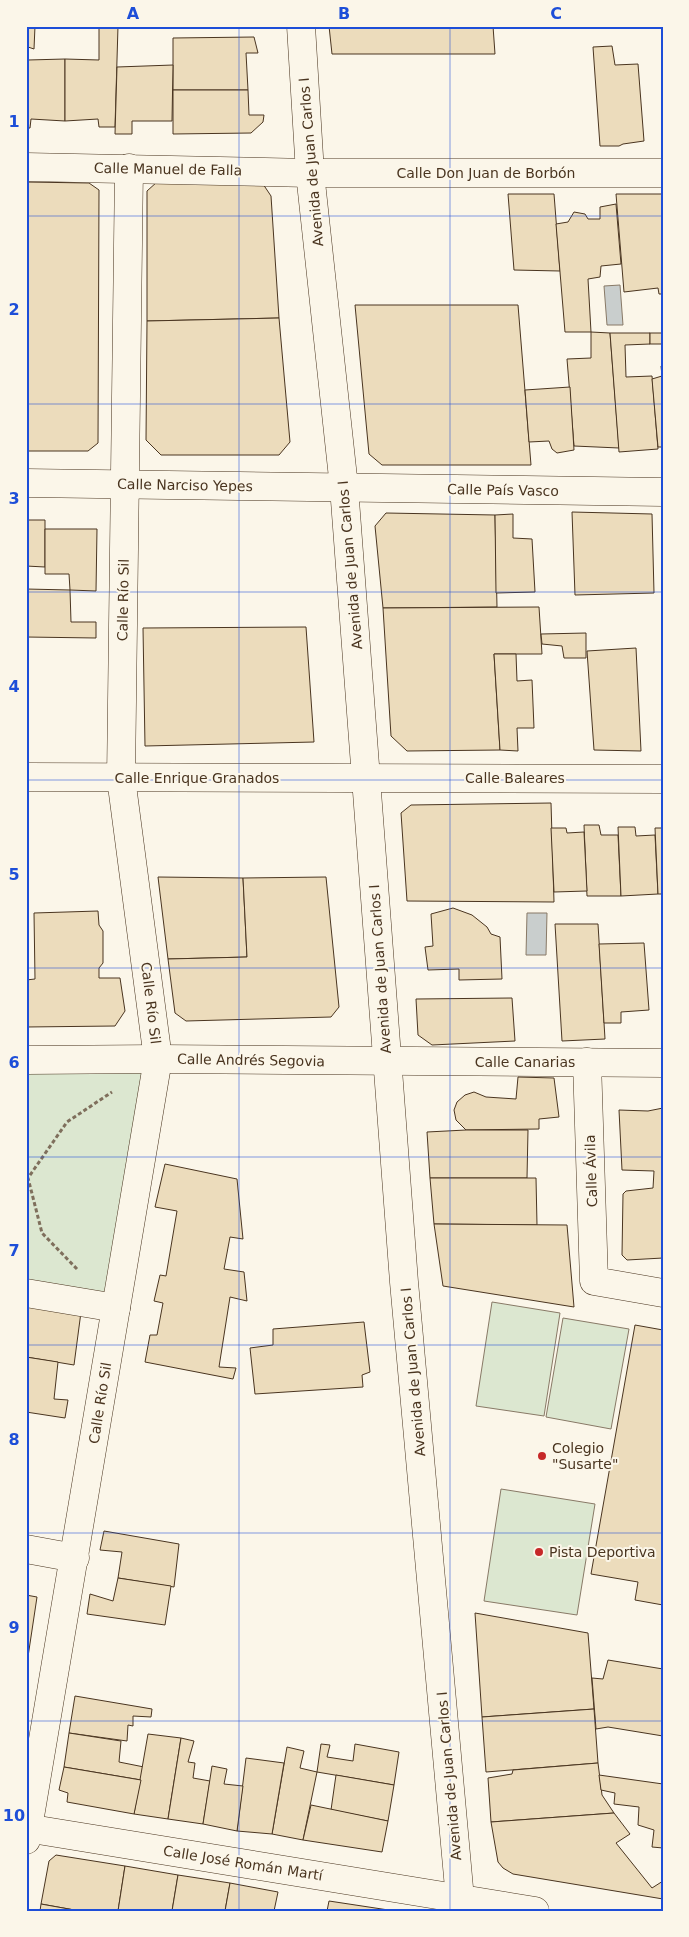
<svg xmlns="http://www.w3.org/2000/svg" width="689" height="1937" viewBox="0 0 689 1937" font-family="'DejaVu Sans',sans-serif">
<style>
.green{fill:#dce7d0;stroke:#887966}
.water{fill:#c9cecd;stroke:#887966}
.building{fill:#ecdcbc;stroke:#4a3520}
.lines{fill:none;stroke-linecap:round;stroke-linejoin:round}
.minor-casing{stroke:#4a3520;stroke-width:29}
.path{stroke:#7f6f5c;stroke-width:3;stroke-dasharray:4 2.5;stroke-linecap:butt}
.minor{stroke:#fbf6e9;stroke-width:28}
.grid{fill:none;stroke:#1d4ed8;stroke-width:1;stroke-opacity:0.55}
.poi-dot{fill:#c62828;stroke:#fbf6e9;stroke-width:2}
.labels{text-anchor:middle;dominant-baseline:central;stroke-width:4;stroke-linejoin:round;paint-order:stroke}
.street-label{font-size:14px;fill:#4a3520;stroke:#fbf6e9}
.poi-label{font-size:14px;fill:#4a3520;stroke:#fbf6e9;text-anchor:start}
.neatline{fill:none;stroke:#1d4ed8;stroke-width:2}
.grid-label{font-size:16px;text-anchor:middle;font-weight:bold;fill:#1d4ed8}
</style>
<rect width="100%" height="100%" fill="#fbf6e9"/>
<g class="green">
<polygon points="158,1059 116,1308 26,1293 26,1060"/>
<polygon points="492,1302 560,1313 544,1416 476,1406"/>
<polygon points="563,1318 629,1329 611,1429 546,1417"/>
<polygon points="501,1489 595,1504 577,1615 484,1601"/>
</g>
<g class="water">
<polygon points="620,285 623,325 607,325 604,286"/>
<polygon points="527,913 547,913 546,955 526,955"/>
</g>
<g class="building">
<polygon points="26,26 35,26 34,49 28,47 28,60 65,59 65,121 31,119 30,128 26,128"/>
<polygon points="99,26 118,26 115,127 99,127 98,119 65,121 65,59 99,60"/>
<polygon points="329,26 493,26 495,54 332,54"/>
<polygon points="254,37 258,53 246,53 248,90 173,90 173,38"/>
<polygon points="612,46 615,65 638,64 644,141 623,144 619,146 600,146 593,47"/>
<polygon points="173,65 172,121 132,121 132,134 115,134 117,67"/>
<polygon points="173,90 248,90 249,115 264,115 263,122 251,133 173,134"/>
<polygon points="26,182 89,183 99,190 98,443 88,451 26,451"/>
<polygon points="157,182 263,184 271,196 279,318 147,321 147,191"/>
<polygon points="508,194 554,194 560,271 514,270"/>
<polygon points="616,194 663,194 663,294 659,294 658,288 624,292"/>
<polygon points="616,204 621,264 601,266 600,277 588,279 591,332 565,332 556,224 568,222 574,212 585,214 588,219 600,219 600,207"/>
<polygon points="355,305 518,305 531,465 382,465 369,454"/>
<polygon points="279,318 290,442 279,455 161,455 146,440 147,321"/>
<polygon points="591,332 610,333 619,448 574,446 567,359 591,358"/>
<polygon points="610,333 650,333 650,344 625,345 626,377 652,376 658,449 619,452"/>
<rect x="650" y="333" width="13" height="11"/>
<polygon points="661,366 663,366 663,447 658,447 652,379 662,376"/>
<polygon points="570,387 574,450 557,453 552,449 549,441 529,442 525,390"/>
<polygon points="572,512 652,514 654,593 575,595"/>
<polygon points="386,513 495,515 497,607 383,608 375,526"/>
<polygon points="513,514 513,538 532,539 535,592 496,593 495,515"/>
<polygon points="26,520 45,520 45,567 26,566"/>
<polygon points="45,529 97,529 96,591 70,590 69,574 45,574"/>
<polygon points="26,589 70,590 71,622 96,622 96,638 26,637"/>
<polygon points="539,607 542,654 494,654 500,750 407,751 391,736 383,608"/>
<polygon points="306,627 314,742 145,746 143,628"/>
<polygon points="586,633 586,658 564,658 562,646 542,644 541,634"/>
<polygon points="636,648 641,751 594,750 587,651"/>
<polygon points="494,654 516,654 517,681 532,680 534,728 517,728 518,751 500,750"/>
<polygon points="551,803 554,902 407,901 401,813 411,805"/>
<polygon points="584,825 599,825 601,835 618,835 621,896 587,896"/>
<polygon points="618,827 635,827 636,836 655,835 658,894 621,896"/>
<polygon points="551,828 566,828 567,833 584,832 587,891 554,892"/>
<polygon points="655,828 663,828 663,894 658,894"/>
<polygon points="158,877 243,878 247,957 168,959"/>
<polygon points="326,877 339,1007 331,1017 186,1021 175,1013 168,959 247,957 243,878"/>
<polygon points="453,908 472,915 487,927 491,934 500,937 502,979 459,980 459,969 428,970 425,947 433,946 431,914"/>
<polygon points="98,911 99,925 103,931 103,963 99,968 99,978 120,978 125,1011 115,1026 26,1027 26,980 35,979 34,913"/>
<polygon points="555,924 598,924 605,1039 562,1041"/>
<polygon points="644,943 649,1010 621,1012 621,1023 604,1023 599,944"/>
<polygon points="512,998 515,1041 432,1045 418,1035 416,999"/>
<polygon points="518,1077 554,1078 559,1117 539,1119 539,1129 466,1130 456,1120 454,1110 457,1102 465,1095 474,1092 486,1097 516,1099"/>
<polygon points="663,1108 663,1258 627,1260 622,1255 623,1194 626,1191 653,1188 654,1171 622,1170 619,1110 648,1111"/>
<polygon points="466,1130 528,1130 527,1178 430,1178 427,1132"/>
<polygon points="165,1164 237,1179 243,1239 230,1237 224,1269 244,1272 247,1301 230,1297 219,1367 236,1368 233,1379 145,1362 150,1335 157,1335 163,1303 154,1301 160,1275 166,1276 177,1211 155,1207"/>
<polygon points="430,1178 536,1178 537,1225 434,1224"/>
<polygon points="434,1224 567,1225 574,1307 443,1286"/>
<polygon points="26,1302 81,1312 74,1365 26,1357"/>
<polygon points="364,1322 370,1372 362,1375 363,1387 255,1394 250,1348 273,1345 273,1329"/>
<polygon points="635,1325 663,1330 663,1605 635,1600 638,1582 591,1574"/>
<polygon points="26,1357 58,1362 54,1399 68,1400 65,1418 26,1412"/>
<polygon points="104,1531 179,1544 174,1587 118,1578 122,1552 100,1550"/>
<polygon points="118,1578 171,1586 165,1625 87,1614 90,1594 113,1601"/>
<polygon points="26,1595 37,1597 26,1670"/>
<polygon points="475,1613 588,1633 594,1709 482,1717"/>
<polygon points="608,1660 663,1669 663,1736 608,1727 596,1729 592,1678 603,1679"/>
<polygon points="75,1696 152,1709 151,1717 133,1716 133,1726 128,1725 127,1741 69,1733"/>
<polygon points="594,1709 598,1763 486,1772 482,1717"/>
<polygon points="69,1733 121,1741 119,1762 144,1767 141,1780 64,1767"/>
<polygon points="148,1734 181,1738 168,1819 134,1814"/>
<polygon points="181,1738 194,1741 188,1762 195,1763 193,1778 210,1781 203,1824 168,1819"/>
<polygon points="321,1744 330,1745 327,1757 353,1761 355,1744 399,1752 394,1785 317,1772"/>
<polygon points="287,1747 304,1751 300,1768 317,1772 303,1840 272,1834"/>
<polygon points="246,1758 284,1763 272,1834 237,1831"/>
<polygon points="598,1763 602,1795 614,1813 491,1822 488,1778 512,1774 513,1770"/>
<polygon points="212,1766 227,1769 224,1784 243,1786 237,1831 203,1824"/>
<polygon points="64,1767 141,1780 134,1814 67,1802 68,1793 59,1790"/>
<polygon points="336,1775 394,1785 388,1821 331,1810"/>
<polygon points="599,1775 663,1784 663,1848 652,1847 654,1830 638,1825 639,1807 614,1804 615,1793 601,1790"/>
<polygon points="311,1805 388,1821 382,1852 303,1840"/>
<polygon points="614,1813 630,1834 616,1843 652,1888 663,1881 663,1899 513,1874 503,1868 498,1862 491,1822"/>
<polygon points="56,1855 125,1866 118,1911 80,1911 41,1904 49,1861"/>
<polygon points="125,1866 178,1875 172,1911 118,1911"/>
<polygon points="178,1875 230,1883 225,1911 172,1911"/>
<polygon points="230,1883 278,1892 274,1911 225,1911"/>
<polygon points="329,1901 395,1911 327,1911"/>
<polygon points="41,1904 80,1911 40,1911"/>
</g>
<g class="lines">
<g class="minor-casing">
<g id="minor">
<polyline points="301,26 310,173 344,487 404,1282 460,1899 458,1911"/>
<polyline points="26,167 310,173 663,173"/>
<polyline points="26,483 663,492"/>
<polyline points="26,777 663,779"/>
<polyline points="26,1060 158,1059 663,1063"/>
<polyline points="587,1062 594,1281 663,1293"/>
<polyline points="26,1293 116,1308"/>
<polyline points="26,1549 75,1558"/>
<polyline points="26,1828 535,1911"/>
<polyline points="26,1840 158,1059 121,778 129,168"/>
</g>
</g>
<polyline class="path" points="77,1269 42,1233 28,1178 67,1122 112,1092"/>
<use href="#minor" class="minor"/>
</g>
<path class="grid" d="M239,26V1911M450,26V1911M26,216H663M26,404H663M26,592H663M26,780H663M26,968H663M26,1157H663M26,1345H663M26,1533H663M26,1721H663"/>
<g class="poi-dot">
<circle cx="542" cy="1456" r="5"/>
<circle cx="539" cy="1552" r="5"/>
</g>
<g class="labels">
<g class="street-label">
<text transform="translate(311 162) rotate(-95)">Avenida de Juan Carlos I</text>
<text transform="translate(168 169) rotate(1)">Calle Manuel de Falla</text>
<text x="486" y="173">Calle Don Juan de Borbón</text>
<text transform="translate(185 485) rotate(1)">Calle Narciso Yepes</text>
<text transform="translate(503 490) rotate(1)">Calle País Vasco</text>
<text transform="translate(350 565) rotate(-95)">Avenida de Juan Carlos I</text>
<text transform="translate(123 600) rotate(-89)">Calle Río Sil</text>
<text x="197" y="778">Calle Enrique Granados</text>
<text x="515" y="778">Calle Baleares</text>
<text transform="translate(380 969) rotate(-94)">Avenida de Juan Carlos I</text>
<text transform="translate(151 1003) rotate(83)">Calle Río Sil</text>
<text transform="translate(251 1060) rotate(1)">Calle Andrés Segovia</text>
<text x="525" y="1062">Calle Canarias</text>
<text transform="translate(591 1171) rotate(-92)">Calle Ávila</text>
<text transform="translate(413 1372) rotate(-95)">Avenida de Juan Carlos I</text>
<text transform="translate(100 1403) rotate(-81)">Calle Río Sil</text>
<text transform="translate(449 1776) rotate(-95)">Avenida de Juan Carlos I</text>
<text transform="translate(243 1863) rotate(9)">Calle José Román Martí</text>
</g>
<g class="poi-label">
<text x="552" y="1448">Colegio<tspan x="552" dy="16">"Susarte"</tspan></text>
<text x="549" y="1552">Pista Deportiva</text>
</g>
</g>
<rect width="689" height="1937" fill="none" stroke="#fbf6e9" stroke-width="55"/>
<rect x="28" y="28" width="634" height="1882" class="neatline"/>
<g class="grid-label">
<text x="133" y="19">A</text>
<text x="344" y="19">B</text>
<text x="556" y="19">C</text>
<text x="14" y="127">1</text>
<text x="14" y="315">2</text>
<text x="14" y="504">3</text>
<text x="14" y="692">4</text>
<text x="14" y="880">5</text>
<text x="14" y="1068">6</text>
<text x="14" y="1256">7</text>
<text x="14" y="1445">8</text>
<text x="14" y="1633">9</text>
<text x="14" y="1821">10</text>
</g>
</svg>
